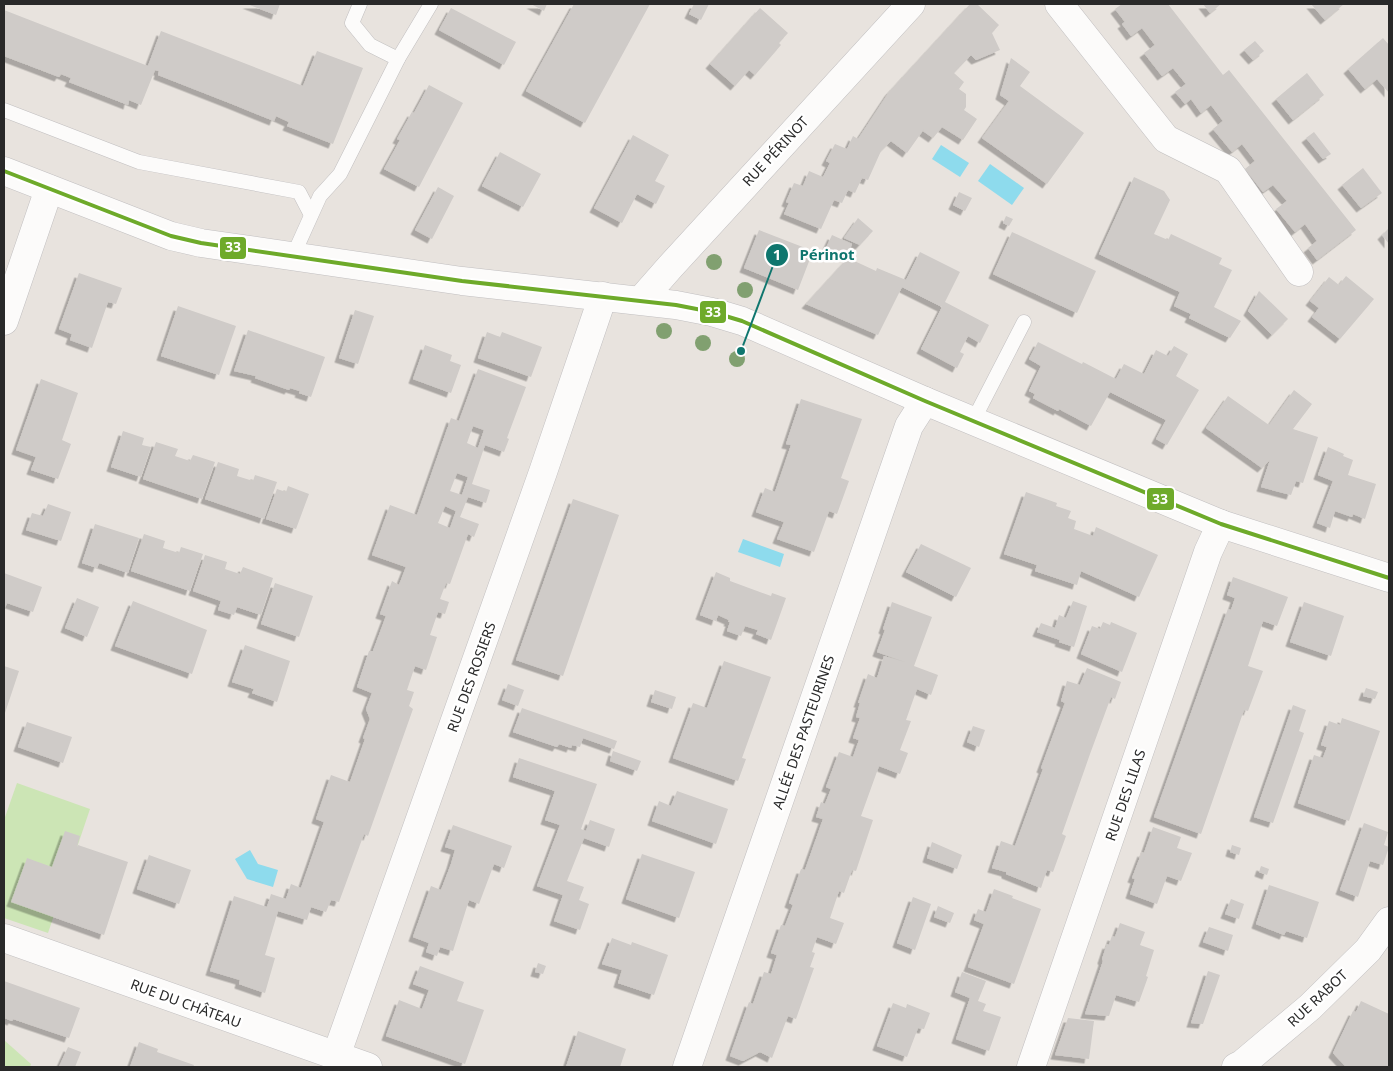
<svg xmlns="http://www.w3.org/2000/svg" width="1393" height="1071" viewBox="0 0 1393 1071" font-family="'Noto Sans',sans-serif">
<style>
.green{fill:#cce5b5}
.water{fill:#8edbed}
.building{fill:#cfcbc8;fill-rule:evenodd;filter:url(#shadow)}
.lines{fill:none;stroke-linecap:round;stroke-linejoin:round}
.service-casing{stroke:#c1bfc0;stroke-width:15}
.minor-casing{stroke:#c1bfc0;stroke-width:29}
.tertiary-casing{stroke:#c1bfc0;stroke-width:29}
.service{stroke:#fcfbfa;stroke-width:14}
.minor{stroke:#fcfbfa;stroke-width:28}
.tertiary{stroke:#fcfbfa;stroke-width:28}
.bus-1-casing{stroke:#fff;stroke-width:8}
.bus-1{stroke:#6eaa2a;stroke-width:4}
.tree{fill:#81a070}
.labels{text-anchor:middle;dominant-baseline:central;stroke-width:5;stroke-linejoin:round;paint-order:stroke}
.street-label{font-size:14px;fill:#292929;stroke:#fff}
.leader{fill:none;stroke:#0f766e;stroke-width:2}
.callout-dot{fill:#0f766e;stroke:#fff;stroke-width:2}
.mark-label{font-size:15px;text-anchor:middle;font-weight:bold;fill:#fff}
.callout-label{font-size:15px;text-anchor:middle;font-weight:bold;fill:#0f766e;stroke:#fff;stroke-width:5;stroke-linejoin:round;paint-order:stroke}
.line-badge{stroke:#fff;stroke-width:2}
.badge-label{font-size:14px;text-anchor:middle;font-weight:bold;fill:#fff}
</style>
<defs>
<filter id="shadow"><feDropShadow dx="-4.5" dy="4.5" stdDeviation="0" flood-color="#0004"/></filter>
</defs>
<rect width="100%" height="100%" fill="#e8e3de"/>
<g class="green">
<polygon points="17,783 90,809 48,933 4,918 4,820"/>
<polygon points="4,1040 31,1064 30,1067 4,1067"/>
</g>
<g class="water">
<polygon points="941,145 969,163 960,177 932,159"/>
<polygon points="990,164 1024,188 1012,205 978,181"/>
<polygon points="743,539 784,554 780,567 738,552"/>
<polygon points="250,850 258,864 278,870 273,887 247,879 235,859"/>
</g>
<g class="building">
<polygon points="247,4 280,4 276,15"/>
<polygon points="531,4 547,4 544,11"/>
<polygon points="574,4 650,4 585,123 526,91"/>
<polygon points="694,4 709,4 701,20 689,14"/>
<polygon points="970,4 977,4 999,25 992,33 1000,50 976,60 971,55 954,73 964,82 959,89 966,94 966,107 964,110 977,119 963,140 942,127 933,138 923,131 924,129 907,153 891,141 881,151 868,180 862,178 855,193 848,190 842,203 834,200 821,229 784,214 789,203 786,202 794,183 803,186 809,171 823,177 830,163 826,161 835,144 847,149 853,136 858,139 889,92"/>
<polygon points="1122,4 1168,4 1223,75 1229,70 1356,230 1317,260 1308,248 1317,241 1305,224 1295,232 1276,209 1287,201 1273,185 1263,192 1245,169 1255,161 1242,144 1232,152 1213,129 1223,121 1211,105 1201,113 1191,99 1185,104 1175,92 1186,84 1173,68 1162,76 1144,53 1155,45 1142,28 1131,36 1122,24 1125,22 1115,9"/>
<polygon points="1203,4 1221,4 1210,13"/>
<polygon points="1311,4 1344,4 1325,20"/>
<polygon points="451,8 516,42 504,65 439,30"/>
<polygon points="760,8 788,33 779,43 781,45 755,75 749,70 735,86 710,64"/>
<polygon points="4,10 148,66 161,31 303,86 317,51 363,68 333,144 287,126 289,122 276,116 274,121 232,104 158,75 159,71 155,70 141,105 129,100 128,105 69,82 71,78 61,74 59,77 4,56"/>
<polygon points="1383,38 1389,45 1389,93 1377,79 1365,89 1348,69"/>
<polygon points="1255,41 1264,51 1253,60 1244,50"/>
<polygon points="1011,58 1030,72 1020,86 1084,133 1047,184 982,138 1009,101 1000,95"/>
<polygon points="1307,73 1324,95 1293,120 1276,99"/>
<polygon points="429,85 463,103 419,187 384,169 400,140 397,139 412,112 414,113"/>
<polygon points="1314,132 1331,154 1323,159 1306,138"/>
<polygon points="633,135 669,155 655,181 665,186 656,204 637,194 622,223 594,208"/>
<polygon points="500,152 541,174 523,207 482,186"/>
<polygon points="1363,168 1382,193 1361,208 1342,185"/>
<polygon points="1134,177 1164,191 1170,200 1154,234 1168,240 1171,234 1222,258 1219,264 1232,270 1214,307 1241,321 1230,338 1189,318 1191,314 1174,306 1180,292 1099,254"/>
<polygon points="438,187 454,196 432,239 415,230"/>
<polygon points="959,192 972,198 965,211 953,205"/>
<polygon points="1006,216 1013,219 1009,226 1003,223"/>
<polygon points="858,218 873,231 860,245 844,238"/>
<polygon points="1389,228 1389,244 1382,235"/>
<polygon points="759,230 813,251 798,290 744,268"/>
<polygon points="1012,232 1096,271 1077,313 993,274"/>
<polygon points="832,235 852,244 847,256 826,248"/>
<polygon points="920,252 960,272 945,302 989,325 980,343 968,336 960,352 964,354 957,368 921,349 942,307 902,287 878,335 806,304 848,258 876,271 877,268 906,280"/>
<polygon points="79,273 122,288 116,304 108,302 92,348 70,340 72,334 59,329"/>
<polygon points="1346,276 1374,299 1340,339 1312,317 1319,308 1310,301 1329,277 1339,285"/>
<polygon points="1259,291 1288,319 1272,335 1248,311"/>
<polygon points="178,306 236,326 219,375 161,356"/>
<polygon points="355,310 374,316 358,364 339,358"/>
<polygon points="248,330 325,357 311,397 299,393 300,391 290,388 289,390 255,378 256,376 234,371"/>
<polygon points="487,332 500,337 502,332 542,347 531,377 478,358"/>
<polygon points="1038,342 1082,364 1083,362 1116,379 1124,364 1144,374 1156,350 1168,356 1174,346 1188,354 1176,376 1199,390 1167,445 1156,439 1166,420 1110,392 1091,426 1059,409 1058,411 1033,398 1035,394 1029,391 1041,366 1029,359"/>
<polygon points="425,345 452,355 450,361 461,365 451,393 413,379"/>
<path d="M478,369L526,387L507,438L509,439L504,452L485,445L472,484L490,490L486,503L468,497L460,517L479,524L474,537L468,534L450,584L446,583L440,599L449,602L445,614L438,612L430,635L437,637L426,670L415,666L407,690L414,692L409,706L413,709L368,836L364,834L339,902L331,900L326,912L311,907L307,920L278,911L265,955L275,958L265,993L239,984L240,980L210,971L234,896L267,907L271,894L286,899L291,884L301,888L324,822L316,819L331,775L350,782L365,739L363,738L370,719L366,709L372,693L357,687L369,651H373L386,616L380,614L392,581L399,585L406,567L372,555L390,505L417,515L451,418L459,421ZM473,426L484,430L478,448L467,443ZM457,473L468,477L462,495L450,491ZM445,506L456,511L450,528L438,523Z"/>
<polygon points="41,379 78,393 62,440 71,444 58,479 31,470 36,457 16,450"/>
<polygon points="1294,390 1312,404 1293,429 1318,437 1303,483 1296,481 1291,495 1261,487 1270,460 1262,468 1206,428 1228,396 1269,425"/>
<polygon points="801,399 862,419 841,478 849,481 837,514 829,511 814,552 777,539 784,522 756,512 765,488 775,492 791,445 786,444"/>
<polygon points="123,431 144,438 142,445 151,447 141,477 111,467"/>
<polygon points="156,442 178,449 175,456 190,461 193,455 215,462 202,499 143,479"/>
<polygon points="1328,447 1344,454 1343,456 1353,460 1348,475 1376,484 1365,519 1353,514 1352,517 1335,511 1330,528 1317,523 1333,481 1318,475"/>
<polygon points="218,462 239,469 237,476 253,481 255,475 277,482 264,519 205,499"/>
<polygon points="288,486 309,494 296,529 266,519 277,489 286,492"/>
<polygon points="1026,492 1057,503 1056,506 1071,511 1068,518 1076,521 1074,529 1093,536 1096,527 1158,555 1139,597 1081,571 1077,585 1035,571 1037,565 1004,554"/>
<polygon points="573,499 619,515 563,676 516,660"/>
<polygon points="48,504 71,512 61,541 26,530 32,513 43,516"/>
<polygon points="95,524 139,538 128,573 99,563 97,568 82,563"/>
<polygon points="144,534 165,541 163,548 179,553 181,547 203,554 190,591 131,571"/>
<polygon points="921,544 971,568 956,597 906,572"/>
<polygon points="205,555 227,562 225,569 240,574 243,567 273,578 261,615 237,607 234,615 218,610 221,601 193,591"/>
<polygon points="716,572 730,578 730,581 771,596 772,593 786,598 771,640 756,634 758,630 745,626 741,636 727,631 730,622 728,622 729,620 718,615 716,621 700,615"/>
<polygon points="4,573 42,587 33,612 7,603 4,610"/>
<polygon points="1233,577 1288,597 1277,626 1263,621 1248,666 1263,671 1248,711 1244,710 1201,834 1154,817 1228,609 1231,610 1235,598 1227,595"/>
<polygon points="275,583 313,596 299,637 261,624"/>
<polygon points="77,598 99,607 87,637 65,628"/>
<polygon points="133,601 207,630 192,674 115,646"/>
<polygon points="1073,601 1087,606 1074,647 1059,642 1060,640 1037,632 1041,623 1055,628 1059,615 1066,618"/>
<polygon points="892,602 932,617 914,666 938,675 931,695 917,689 906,720 911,721 900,750 908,753 900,774 879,766 861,816 873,820 856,871 852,870 844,893 839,891 830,918 844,923 836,944 817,937 812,952 815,953 810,967 814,968 796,1019 788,1016 772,1058 760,1052 743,1061 730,1056 749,1002 753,1004 764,972 771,974 777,955 771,953 781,925 785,926 793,905 789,903 801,869 805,870 823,819 816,817 821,802 825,804 831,789 826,787 839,752 853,757 859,740 853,738 860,718 856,717 860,703 858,703 868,674 877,678 884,656 905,662 877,652 885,630 883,629"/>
<polygon points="1304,602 1344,616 1331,656 1290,642"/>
<polygon points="1103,622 1110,625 1111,622 1137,633 1122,672 1081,654 1092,626 1100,629"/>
<polygon points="245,645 290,661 277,702 252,693 254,689 232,682"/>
<polygon points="724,661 771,677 742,758 746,759 738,781 673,758 693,703 707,708"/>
<polygon points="4,666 19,671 4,716"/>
<polygon points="1087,668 1121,682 1115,699 1111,697 1090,754 1062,834 1066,836 1053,872 1047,870 1041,888 1006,874 1006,872 992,868 1001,841 1015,846 1043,769 1041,768 1065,703 1061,701 1067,681 1080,685"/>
<polygon points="508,684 524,690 518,706 502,700"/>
<polygon points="1366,688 1378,692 1375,699 1363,696"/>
<polygon points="655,690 676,697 672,709 651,702"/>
<polygon points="1293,705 1306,710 1299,731 1304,733 1273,823 1254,817"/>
<polygon points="522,708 617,741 614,749 583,738 580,747 572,745 571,748 559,744 557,747 513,732"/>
<polygon points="1342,718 1380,731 1349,821 1298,803 1314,755 1323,758 1327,747 1321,745 1329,721 1340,725"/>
<polygon points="27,722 72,737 63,763 18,747"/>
<polygon points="973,726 985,730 979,747 967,742"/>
<polygon points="613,751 641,761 637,771 610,761"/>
<polygon points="519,758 597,784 581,829 586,831 590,820 615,829 609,847 584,838 567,881 584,887 579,900 589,904 580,930 554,921 563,895 537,886 560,825 545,820 555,791 513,777"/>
<polygon points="677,791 728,809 716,844 652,821 659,801 671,806"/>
<polygon points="1364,823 1388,832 1384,845 1389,847 1383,865 1370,861 1358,897 1340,890"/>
<polygon points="453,825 512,846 504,868 494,864 479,904 469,900 453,951 440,947 437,956 426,952 429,943 413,937 431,886 441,890 451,864 455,850 445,847"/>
<polygon points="1153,827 1181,837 1177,848 1192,853 1181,881 1167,876 1157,904 1130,894 1135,879 1132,878 1142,852 1144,853"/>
<polygon points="65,831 80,836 77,847 78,845 128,862 104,935 11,902 27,858 52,867"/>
<polygon points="932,842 962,855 957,869 927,858"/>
<polygon points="1232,845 1241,848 1239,855 1230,852"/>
<polygon points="642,854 695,872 679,918 626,899"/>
<polygon points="149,855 191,870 179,904 137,889"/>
<polygon points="1261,866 1269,869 1267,875 1259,872"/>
<polygon points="1269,885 1319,902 1307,938 1286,931 1284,935 1256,924"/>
<polygon points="994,889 1013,896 1012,898 1041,909 1014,984 968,967 984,924 974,920 978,909 986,912"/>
<polygon points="913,897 931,904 915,950 897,943"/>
<polygon points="1231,899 1244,904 1239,919 1225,914"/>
<polygon points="938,906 954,913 950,923 934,917"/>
<polygon points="1120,923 1145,932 1140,945 1154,950 1146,976 1148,977 1139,1002 1116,995 1109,1016 1085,1014 1103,961 1102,959 1107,944 1109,945 1112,936 1115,937"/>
<polygon points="1209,927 1233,935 1228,951 1203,942"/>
<polygon points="612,938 631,945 632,942 668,955 654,995 618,983 622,970 602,964"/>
<polygon points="538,963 546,966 543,974 535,972"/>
<polygon points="420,966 464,982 457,1001 484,1010 465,1064 386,1036 399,1000 422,1009 429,990 413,984"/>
<polygon points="1208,971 1220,975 1203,1024 1191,1023"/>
<polygon points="962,972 986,981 978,1001 986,1004 983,1011 1001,1017 989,1051 956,1039 970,998 955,992"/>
<polygon points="4,981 80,1008 69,1038 13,1019 12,1021 4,1018"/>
<polygon points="1361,1001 1389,1014 1389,1067 1346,1067 1333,1053 1353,1011 1356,1012"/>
<polygon points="893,1003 906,1008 907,1004 930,1013 924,1029 918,1028 907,1057 877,1046"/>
<polygon points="1068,1018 1094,1021 1089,1059 1055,1055"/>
<polygon points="578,1031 626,1049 620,1067 566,1067"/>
<polygon points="139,1042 158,1049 157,1052 194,1065 193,1067 130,1067"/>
<polygon points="68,1047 81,1052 75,1067 59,1067"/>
</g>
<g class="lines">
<g class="service-casing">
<g id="service">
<polyline points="398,59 431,4"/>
<polyline points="4,110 139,162 299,192 311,215"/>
<polyline points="292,258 320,196 340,174 398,59 370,45 352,23 360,4"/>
<polyline points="973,421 1024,322"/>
</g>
</g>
<g class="minor-casing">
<g id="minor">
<polyline points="1059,4 1166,139 1228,170 1299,272"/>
<polyline points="641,300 670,267 911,4"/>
<polyline points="4,321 49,189"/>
<polyline points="4,938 368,1067"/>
<polyline points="336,1056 543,472 603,296"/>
<polyline points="687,1067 909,426 925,401"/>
<polyline points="1031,1067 1208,552 1221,524"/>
<polyline points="1236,1067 1242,1064 1310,1007 1368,950 1389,921"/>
</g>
</g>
<g class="tertiary-casing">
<polyline id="tertiary" points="4,171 171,236 201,243 462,281 676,305 712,312 742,321 925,401 1221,524 1389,578"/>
</g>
<use href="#service" class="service"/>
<use href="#minor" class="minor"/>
<use href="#tertiary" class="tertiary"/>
<g class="bus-1-casing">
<polyline id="bus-1" points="4,171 171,236 201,243 462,281 676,305 712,312 742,321 925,401 1221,524 1389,578"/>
</g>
<use href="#bus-1" class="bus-1"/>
</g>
<g class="tree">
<circle cx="714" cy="262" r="8"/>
<circle cx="745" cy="290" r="8"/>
<circle cx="664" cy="331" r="8"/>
<circle cx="703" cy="343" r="8"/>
<circle cx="737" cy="359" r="8"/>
</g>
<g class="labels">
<g class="street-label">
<text transform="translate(775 151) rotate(-47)">RUE PÉRINOT</text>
<text transform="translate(471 677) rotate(-70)">RUE DES ROSIERS</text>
<text transform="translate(803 732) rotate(-71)">ALLÉE DES PASTEURINES</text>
<text transform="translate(1125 795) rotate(-71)">RUE DES LILAS</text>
<text transform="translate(1317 998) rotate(-43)">RUE RABOT</text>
<text transform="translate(186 1003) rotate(20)">RUE DU CHÂTEAU</text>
</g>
</g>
<path class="leader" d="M741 351L777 255"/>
<g class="callout-dot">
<circle cx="741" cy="351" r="5"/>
<circle cx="777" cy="255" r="12"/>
</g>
<g class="mark-label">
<text x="777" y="260">1</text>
</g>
<g class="callout-label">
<text x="827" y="260">Périnot</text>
</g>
<g class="line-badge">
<rect x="219" y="236" width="28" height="24" rx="5" fill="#6eaa2a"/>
<rect x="699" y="300" width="28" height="24" rx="5" fill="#6eaa2a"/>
<rect x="1146" y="487" width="29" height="24" rx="5" fill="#6eaa2a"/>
</g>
<g class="badge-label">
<text x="233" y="252">33</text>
<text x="713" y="317">33</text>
<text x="1160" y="504">33</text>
</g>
<rect width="1393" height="1071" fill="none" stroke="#292929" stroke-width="10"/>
</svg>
